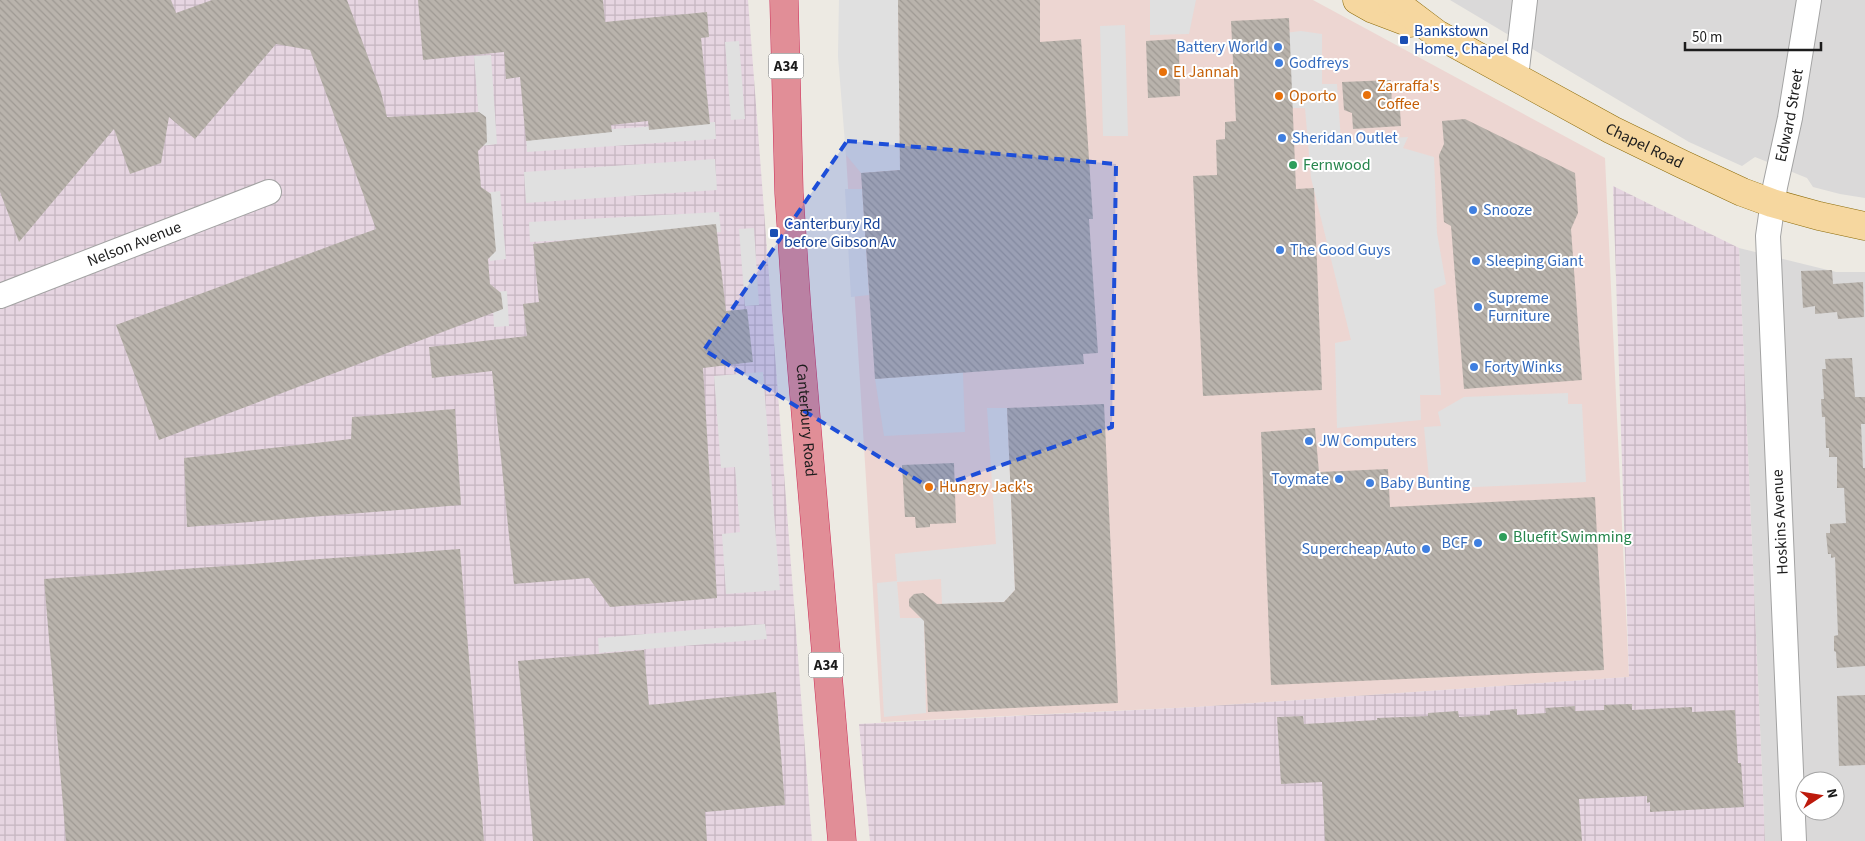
<svg xmlns="http://www.w3.org/2000/svg" width="1865" height="841" viewBox="0 0 1865 841" font-family="'Source Sans 3',sans-serif">
<style>
.residential{fill:#dad9d9;fill-rule:evenodd}
.commercial{fill:#edd6d2}
.industrial{fill:url(#industrial-grid)}
.parking{fill:#e0e0e0}
.building{fill:url(#building-back-hatch)}
.lines{fill:none;stroke-linecap:round;stroke-linejoin:round}
.minor-casing{stroke:#a3a3a3;stroke-width:26}
.major-casing{stroke:#8c6b09;stroke-width:29}
.highway-casing{stroke:#cd2e58;stroke-width:29}
.minor{stroke:#fff;stroke-width:24}
.major{stroke:#f6d79f;stroke-width:28}
.highway{stroke:#e18e97;stroke-width:28}
.marked{fill:#1d4ed8;fill-opacity:0.2;stroke:#1d4ed8;stroke-width:4;stroke-dasharray:10 6;stroke-linejoin:round}
.transit-dot{fill:#1a4fb4;stroke:#fff;stroke-width:2}
.shop-dot{fill:#3f7fe0;stroke:#fff;stroke-width:2}
.food-dot{fill:#e8710a;stroke:#fff;stroke-width:2}
.leisure-dot{fill:#2e9e5b;stroke:#fff;stroke-width:2}
.labels{text-anchor:middle;dominant-baseline:central;stroke-width:4;stroke-linejoin:round;paint-order:stroke}
.shield{fill:#fff;stroke:#606060;stroke-width:1}
.shield-label{font-size:15px;font-weight:bold;fill:#1c1c1c}
.transit-label{font-size:16px;fill:#164399;stroke:#fff;text-anchor:start}
.shop-label{font-size:16px;fill:#366cbe;stroke:#fff;text-anchor:start}
.food-label{font-size:16px;fill:#c56008;stroke:#fff;text-anchor:start}
.street-label{font-size:16px;fill:#1c1c1c;stroke:#fff}
.leisure-label{font-size:16px;fill:#27864d;stroke:#fff;text-anchor:start}
</style>
<defs>
<pattern id="industrial-grid" width="8" height="8" patternUnits="userSpaceOnUse" patternTransform="scale(1.25)"><rect width="8" height="8" fill="#e6d5e1"/><path d="M0 4h8M4 0v8" fill="none" stroke="#c5b6c0"/></pattern>
<pattern id="building-back-hatch" width="6" height="6" patternUnits="userSpaceOnUse" patternTransform="scale(1.25)"><rect width="6" height="6" fill="#b9b3ac"/><path d="M-1 5l2 2M0 0l6 6M5-1l2 2" fill="none" stroke="#9e9993"/></pattern>
</defs>
<rect width="100%" height="100%" fill="#edeae3"/>
<g class="residential">
<polygon points="1450,0 1865,0 1865,198 1840,194 1813,187 1807,178 1755,157 1742,166 1689,142"/>
<path d="M1739,248L1836,272H1865V841H1765ZM1805,781H1835V811H1805Z"/>
</g>
<polygon class="commercial" points="840,0 1313,0 1605,158 1629,677 1197,707 881,722 846,155"/>
<g class="industrial">
<polygon points="0,0 748,0 812,841 0,841"/>
<polygon points="1613,186 1739,248 1765,841 870,841 859,724 1197,707 1629,677"/>
</g>
<g class="parking">
<polygon points="839,0 898,0 900,170 861,173 846,155 838,56"/>
<polygon points="1150,0 1196,0 1189,34 1150,35"/>
<polygon points="1125,25 1128,136 1103,136 1100,26"/>
<polygon points="1301,31 1322,34 1322,84 1337,84 1341,141 1408,137 1403,148 1434,157 1437,233 1446,284 1434,289 1441,395 1420,395 1421,420 1337,428 1335,343 1351,340 1311,178 1305,108 1290,108 1285,33"/>
<polygon points="739,41 745,119 731,120 725,42"/>
<polygon points="491,55 497,144 481,146 474,56"/>
<polygon points="715,122 716,139 527,152 526,135"/>
<polygon points="715,159 717,190 526,203 524,172"/>
<polygon points="845,189 862,189 869,295 851,297"/>
<polygon points="500,191 506,259 490,261 484,193"/>
<polygon points="719,212 721,232 530,242 529,222"/>
<polygon points="754,228 759,305 745,306 739,229"/>
<polygon points="507,291 509,326 494,327 492,292"/>
<polygon points="763,372 780,590 726,594 722,534 740,532 735,467 721,468 714,376"/>
<polygon points="963,372 965,432 884,436 875,379"/>
<polygon points="1568,393 1568,404 1582,404 1586,482 1430,489 1424,427 1441,426 1438,412 1464,397"/>
<polygon points="987,408 1007,408 1015,590 1004,602 942,604 941,579 897,582 900,618 924,618 926,713 884,717 877,583 897,581 895,554 996,544"/>
<polygon points="765,624 767,639 599,653 598,638"/>
</g>
<g class="building">
<polygon points="0,0 171,0 176,13 212,0 347,0 381,92 387,117 479,112 486,117 487,142 478,151 481,187 491,194 496,251 488,259 490,284 501,293 503,309 159,440 116,325 376,229 310,50 276,44 195,139 169,117 161,163 130,174 114,129 19,242 0,192"/>
<polygon points="418,0 603,0 605,22 707,12 709,37 701,38 710,124 649,130 648,121 611,125 612,132 526,141 520,77 506,79 504,52 423,60"/>
<polygon points="898,0 1040,0 1040,42 1081,39 1093,219 1089,219 1098,353 1083,354 1084,364 875,379 861,173 900,170"/>
<polygon points="1289,18 1296,189 1314,188 1322,390 1203,396 1193,176 1217,175 1216,140 1225,139 1225,122 1236,121 1231,21"/>
<polygon points="1176,39 1176,48 1179,48 1180,96 1148,98 1146,41"/>
<polygon points="1391,80 1392,108 1400,110 1401,126 1353,129 1352,113 1344,110 1342,82"/>
<polygon points="1465,119 1575,173 1578,213 1571,229 1582,380 1464,389 1451,226 1444,222 1439,155 1444,144 1442,121"/>
<polygon points="716,224 726,311 747,309 753,362 703,368 717,598 610,607 589,578 514,584 492,371 432,378 429,347 527,336 523,304 539,302 533,244"/>
<polygon points="1832,270 1833,284 1863,282 1864,317 1838,319 1837,312 1815,314 1815,306 1803,308 1801,271"/>
<polygon points="1852,358 1855,397 1865,397 1865,424 1861,424 1863,468 1865,468 1865,666 1837,668 1836,652 1834,651 1834,636 1838,635 1835,557 1831,558 1831,554 1828,554 1826,533 1830,533 1830,524 1846,523 1844,488 1837,488 1837,457 1829,457 1829,448 1826,448 1825,417 1822,417 1821,399 1824,399 1822,369 1826,369 1825,359"/>
<polygon points="1104,404 1118,703 928,712 924,621 909,606 909,599 914,594 923,593 937,604 1004,602 1015,590 1007,408"/>
<polygon points="455,409 461,505 187,527 184,458 351,439 352,417"/>
<polygon points="1315,428 1319,472 1388,469 1390,507 1595,497 1604,670 1271,685 1261,432"/>
<polygon points="954,463 956,523 930,524 930,527 916,528 915,517 905,517 902,465"/>
<polygon points="460,549 484,841 66,841 44,579"/>
<polygon points="644,650 649,705 776,692 785,805 705,812 707,841 533,841 518,661"/>
<polygon points="1865,695 1865,765 1839,766 1837,696"/>
<polygon points="1632,704 1632,710 1692,707 1692,712 1735,710 1738,763 1741,763 1744,807 1650,812 1650,802 1647,803 1647,796 1579,799 1582,841 1325,841 1322,782 1281,784 1277,717 1303,716 1304,724 1377,720 1377,718 1428,716 1428,713 1458,711 1459,717 1490,715 1490,711 1517,709 1517,715 1546,713 1545,708 1575,706 1575,711 1604,710 1604,705"/>
</g>
<g class="lines">
<g class="minor-casing">
<g id="minor">
<polyline points="1516,77 1525,0"/>
<path id="s1" d="M0,296L269,192"/>
<path id="s2" d="M1794,841L1768,236L1775,187L1790,118L1809,0"/>
</g>
</g>
<g class="major-casing">
<g id="major">
<polyline points="1357,0 1373,9 1410,23"/>
<path id="s3" d="M1392,0L1437,34L1612,130L1682,164L1742,192L1772,203L1819,216L1865,226"/>
</g>
</g>
<g class="highway-casing">
<g id="highway">
<path id="s4" d="M784,0L789,193L797,312L842,841"/>
</g>
</g>
<use href="#minor" class="minor"/>
<use href="#major" class="major"/>
<use href="#highway" class="highway"/>
</g>
<path class="marked" d="M847,141L1116,164L1112,427L932,489L704,350Z"/>
<g class="transit-dot">
<rect x="1399" y="35" width="10" height="10" rx="2.5"/>
<rect x="769" y="228" width="10" height="10" rx="2.5"/>
</g>
<g class="shop-dot">
<circle cx="1278" cy="47" r="5"/>
<circle cx="1279" cy="63" r="5"/>
<circle cx="1282" cy="138" r="5"/>
<circle cx="1473" cy="210" r="5"/>
<circle cx="1280" cy="250" r="5"/>
<circle cx="1476" cy="261" r="5"/>
<circle cx="1478" cy="307" r="5"/>
<circle cx="1474" cy="367" r="5"/>
<circle cx="1309" cy="441" r="5"/>
<circle cx="1339" cy="479" r="5"/>
<circle cx="1370" cy="483" r="5"/>
<circle cx="1478" cy="543" r="5"/>
<circle cx="1426" cy="549" r="5"/>
</g>
<g class="food-dot">
<circle cx="1163" cy="72" r="5"/>
<circle cx="1367" cy="95" r="5"/>
<circle cx="1279" cy="96" r="5"/>
<circle cx="929" cy="487" r="5"/>
</g>
<g class="leisure-dot">
<circle cx="1293" cy="165" r="5"/>
<circle cx="1503" cy="537" r="5"/>
</g>
<g class="labels">
<g class="shield">
<rect x="768.5" y="53.5" width="35" height="25" rx="4"/>
<rect x="808.5" y="652.5" width="35" height="25" rx="4"/>
</g>
<g class="shield-label">
<text x="786" y="66">A34</text>
<text x="826" y="665">A34</text>
</g>
<g class="transit-label">
<text x="1414" y="31">Bankstown<tspan x="1414" dy="18">Home, Chapel Rd</tspan></text>
<text x="784" y="224">Canterbury Rd<tspan x="784" dy="18">before Gibson Av</tspan></text>
</g>
<g class="shop-label">
<text x="1268" y="47" text-anchor="end">Battery World</text>
<text x="1289" y="63">Godfreys</text>
<text x="1292" y="138">Sheridan Outlet</text>
<text x="1483" y="210">Snooze</text>
<text x="1290" y="250">The Good Guys</text>
<text x="1486" y="261">Sleeping Giant</text>
<text x="1488" y="298">Supreme<tspan x="1488" dy="18">Furniture</tspan></text>
<text x="1484" y="367">Forty Winks</text>
<text x="1319" y="441">JW Computers</text>
<text x="1329" y="479" text-anchor="end">Toymate</text>
<text x="1380" y="483">Baby Bunting</text>
<text x="1468" y="543" text-anchor="end">BCF</text>
<text x="1416" y="549" text-anchor="end">Supercheap Auto</text>
</g>
<g class="food-label">
<text x="1173" y="72">El Jannah</text>
<text x="1377" y="86">Zarraffa's<tspan x="1377" dy="18">Coffee</tspan></text>
<text x="1289" y="96">Oporto</text>
<text x="939" y="487">Hungry Jack's</text>
</g>
<g class="street-label">
<text stroke="none"><textPath href="#s2" startOffset="728">Edward Street</textPath></text>
<text stroke="none"><textPath href="#s3" startOffset="292">Chapel Road</textPath></text>
<text stroke="none"><textPath href="#s1" startOffset="144">Nelson Avenue</textPath></text>
<text stroke="none"><textPath href="#s4" startOffset="421">Canterbury Road</textPath></text>
<text transform="translate(1780 522) rotate(-93)">Hoskins Avenue</text>
</g>
<g class="leisure-label">
<text x="1303" y="165">Fernwood</text>
<text x="1513" y="537">Bluefit Swimming</text>
</g>
</g>
<g transform="translate(1820 796) rotate(78)"><circle r="24" fill="#ffffff" stroke="#a4a4a4"/>
<path d="M0-4L9 19L0 12L-9 19Z" fill="#bd1a0c"/>
<text y="-8" font-size="14" font-weight="bold" text-anchor="middle" fill="#1c1c1c">N</text>
</g>
<path d="M1685 42v8h136v-8" fill="none" stroke="#1c1c1c" stroke-width="2.5"/>
<text x="1692" y="42" font-size="15" fill="#1c1c1c" stroke="#ffffff" stroke-width="4" paint-order="stroke">50 m</text>
</svg>
